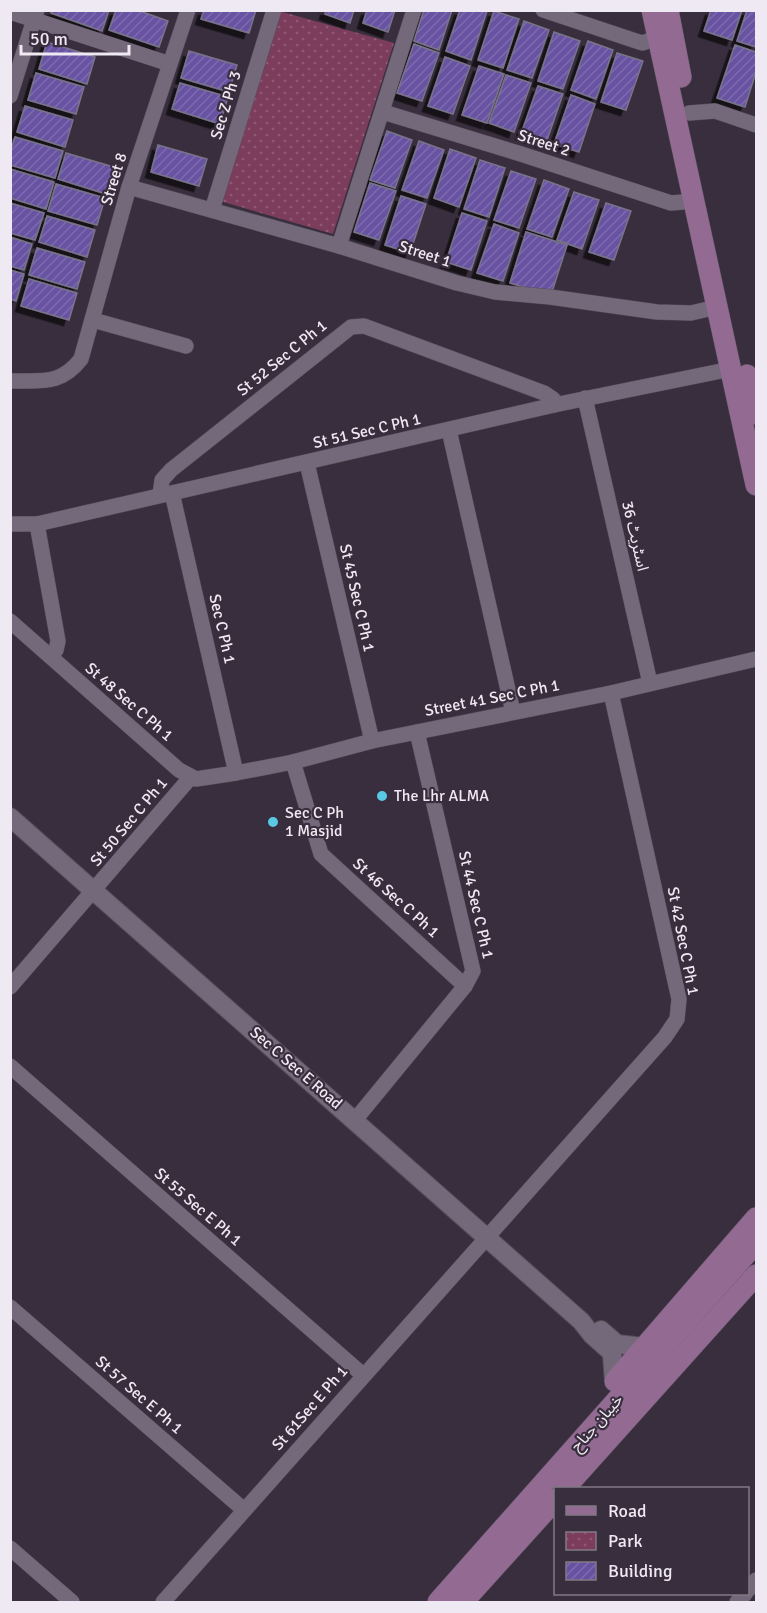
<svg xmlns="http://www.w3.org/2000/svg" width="767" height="1613" viewBox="0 0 767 1613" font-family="Signika,'Noto Sans Arabic',sans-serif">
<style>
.park{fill:url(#park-dots)}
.building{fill:url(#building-hatch);stroke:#787588;stroke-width:1.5;filter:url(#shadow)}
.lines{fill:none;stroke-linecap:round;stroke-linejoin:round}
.minor-casing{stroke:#554d5a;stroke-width:16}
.tertiary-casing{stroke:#554d5a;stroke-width:20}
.secondary-casing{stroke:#554d5a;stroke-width:22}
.minor{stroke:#74697a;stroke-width:15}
.tertiary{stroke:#74697a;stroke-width:18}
.secondary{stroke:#926a92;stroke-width:21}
.poi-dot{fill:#5ac8e5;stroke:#382e3d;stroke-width:2}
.labels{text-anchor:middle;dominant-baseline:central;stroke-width:4.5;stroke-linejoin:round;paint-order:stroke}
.street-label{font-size:16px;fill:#efe9f3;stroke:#382e3d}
.poi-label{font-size:16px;fill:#efe9f3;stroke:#382e3d;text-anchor:start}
</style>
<defs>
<pattern id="park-dots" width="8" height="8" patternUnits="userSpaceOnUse" patternTransform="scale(1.5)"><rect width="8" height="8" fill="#7c3d5c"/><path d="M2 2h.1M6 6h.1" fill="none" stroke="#8f5974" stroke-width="1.8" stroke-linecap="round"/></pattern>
<pattern id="building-hatch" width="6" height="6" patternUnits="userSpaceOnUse" patternTransform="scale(1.5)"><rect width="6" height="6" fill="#6752a2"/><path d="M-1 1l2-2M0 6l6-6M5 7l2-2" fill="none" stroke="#7d6baf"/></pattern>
<filter id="shadow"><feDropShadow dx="-5.5" dy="5.5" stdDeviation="0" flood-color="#0009"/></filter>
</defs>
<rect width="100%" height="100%" fill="#382e3d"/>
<polygon class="park" points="279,11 394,43 333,234 220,201"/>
<g class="building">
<polygon points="52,10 109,10 102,31 51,13"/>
<polygon points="116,10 137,10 168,21 159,47 109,30"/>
<polygon points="204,10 256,10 249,33 201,19"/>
<polygon points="326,10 354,10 350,23 325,14"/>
<polygon points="367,10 395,10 388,32 363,23"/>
<polygon points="424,10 452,10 439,50 414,41"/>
<polygon points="460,10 487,11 471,60 446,51"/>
<polygon points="711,10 742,10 732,40 704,31"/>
<polygon points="747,10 756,10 756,47 737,41"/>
<polygon points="494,11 519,19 503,68 478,60"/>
<polygon points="524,21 549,30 532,78 507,70"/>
<polygon points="554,32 580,41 563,89 538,81"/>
<polygon points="588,41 613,50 596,99 571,90"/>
<polygon points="47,42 95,57 87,84 39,69"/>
<polygon points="414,44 439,53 422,101 397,93"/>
<polygon points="735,45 756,52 756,72 745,107 717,98"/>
<polygon points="189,51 237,65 229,92 181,78"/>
<polygon points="617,53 643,61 626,110 601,102"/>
<polygon points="445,57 470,66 453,114 428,106"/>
<polygon points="479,66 504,74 487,123 462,115"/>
<polygon points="36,73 84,87 76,114 28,100"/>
<polygon points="506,75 531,83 514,132 489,123"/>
<polygon points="180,83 228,97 220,124 172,109"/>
<polygon points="538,86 563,94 546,143 521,134"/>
<polygon points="571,95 595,104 579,152 554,144"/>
<polygon points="25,106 73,120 65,147 17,132"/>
<polygon points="387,131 412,140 395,188 370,180"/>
<polygon points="15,137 63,151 55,178 10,165 10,153"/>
<polygon points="419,141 444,150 427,198 402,190"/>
<polygon points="158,145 207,159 199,186 151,172"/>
<polygon points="450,149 476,158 459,207 434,198"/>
<polygon points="66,153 114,167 106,194 58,179"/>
<polygon points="480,160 505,168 489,217 464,209"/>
<polygon points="10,169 54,182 46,209 10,198"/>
<polygon points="511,171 536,179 519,228 494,220"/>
<polygon points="544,180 569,189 552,237 527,229"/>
<polygon points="370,183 396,191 379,240 354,232"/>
<polygon points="56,184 105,198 97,225 48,211"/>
<polygon points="574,192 599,200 582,249 557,240"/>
<polygon points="401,196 426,204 410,253 385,245"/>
<polygon points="10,203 44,213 35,240 10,233"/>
<polygon points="606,203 631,211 614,260 589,252"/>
<polygon points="462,213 487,221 471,270 446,262"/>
<polygon points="47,216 95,230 87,257 39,242"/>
<polygon points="494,224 519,233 503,281 477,273"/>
<polygon points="526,232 567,245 551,295 510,283"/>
<polygon points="10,237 32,244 24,270 10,266"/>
<polygon points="37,248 85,262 77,289 29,275"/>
<polygon points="10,270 24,274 16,301 10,299"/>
<polygon points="29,279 77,293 69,320 21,306"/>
</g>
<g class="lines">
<g class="minor-casing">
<g id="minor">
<polyline points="543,10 642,43 658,38"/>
<polyline points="10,12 170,64"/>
<polyline points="10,96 37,10"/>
<polyline points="383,112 521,154 671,203 695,201"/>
<polyline points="689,113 715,111 756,125"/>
<polyline points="129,187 339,246 457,283 495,292 550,297 657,312 691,313 717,307"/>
<polyline points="212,210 274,10"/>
<polyline points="339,246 414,10"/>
<polyline points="93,320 186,346"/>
<path d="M10,381C41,380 60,386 81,359L129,187L188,10"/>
<polyline points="585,398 650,683"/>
<polyline points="449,430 513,712"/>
<polyline points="307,463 372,741"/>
<polyline points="172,493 236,773"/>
<polyline points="160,495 162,480 171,470 351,327 364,326 544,393 553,399 554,405"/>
<polyline points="10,524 37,524 554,405 731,369"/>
<polyline points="37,524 58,641 56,650 51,656"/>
<polyline points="10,621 179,770 196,779 236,773 293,762 372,741 611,693 756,659"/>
<polyline points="293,762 321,854 465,986"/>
<polyline points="10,987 190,778"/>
<polyline points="10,1066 363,1375"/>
<polyline points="355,1120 465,986 473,971 417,732"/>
<polyline points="10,1307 244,1510"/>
<polyline points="10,1548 72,1602"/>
<polyline points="748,1590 756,1580"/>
<path d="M163,1602C330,1413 498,1226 665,1037L677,1019L679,999L611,693"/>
<polyline points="737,1602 745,1594"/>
</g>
</g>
<g class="tertiary-casing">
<g id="tertiary">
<polyline points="10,817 581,1321 592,1335 610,1351 612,1355 614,1382"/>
<polyline points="601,1330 617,1344 644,1347"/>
</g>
</g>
<g class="secondary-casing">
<g id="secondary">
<polyline points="652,10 756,485"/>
<polyline points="668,10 681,77"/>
<polyline points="747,375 756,414"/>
<polyline points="615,1381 756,1218"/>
<polyline points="565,1488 756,1275"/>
<polyline points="438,1602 756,1243"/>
<polyline points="463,1602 556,1499"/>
</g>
</g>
<use href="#minor" class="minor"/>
<use href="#tertiary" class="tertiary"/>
<use href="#secondary" class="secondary"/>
</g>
<g class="poi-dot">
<circle cx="382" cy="796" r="6"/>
<circle cx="273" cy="822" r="6"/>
</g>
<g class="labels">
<g class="street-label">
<text transform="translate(226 105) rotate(-73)">Sec Z Ph 3</text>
<text transform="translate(544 143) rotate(18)">Street 2</text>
<text transform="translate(114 179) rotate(-73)">Street 8</text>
<text transform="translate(425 254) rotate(18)">Street 1</text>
<text transform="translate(282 358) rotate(-39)">St 52 Sec C Ph 1</text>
<text transform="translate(367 431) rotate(-13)">St 51 Sec C Ph 1</text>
<text transform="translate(635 536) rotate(77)">اسٹریٹ 36</text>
<text transform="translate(357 598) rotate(77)">St 45 Sec C Ph 1</text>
<text transform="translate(222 629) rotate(77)">Sec C Ph 1</text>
<text transform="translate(492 698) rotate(-11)">Street 41 Sec C Ph 1</text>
<text transform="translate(129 702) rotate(41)">St 48 Sec C Ph 1</text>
<text transform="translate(129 822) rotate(-50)">St 50 Sec C Ph 1</text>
<text transform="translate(396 898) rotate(42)">St 46 Sec C Ph 1</text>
<text transform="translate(476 905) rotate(77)">St 44 Sec C Ph 1</text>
<text transform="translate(683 941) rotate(79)">St 42 Sec C Ph 1</text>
<text transform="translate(296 1068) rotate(41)">Sec C Sec E Road</text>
<text transform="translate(198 1207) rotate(41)">St 55 Sec E Ph 1</text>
<text transform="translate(139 1395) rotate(41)">St 57 Sec E Ph 1</text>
<text transform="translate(310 1408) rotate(-49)">St 61Sec E Ph 1</text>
<text transform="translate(597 1423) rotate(-49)">خیبان جناح</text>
</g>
<g class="poi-label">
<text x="394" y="796">The Lhr ALMA</text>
<text x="285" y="813">Sec C Ph<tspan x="285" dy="18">1 Masjid</tspan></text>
</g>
</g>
<rect width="767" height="1613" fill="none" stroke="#efe9f3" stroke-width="24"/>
<rect x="554" y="1487" width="195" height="108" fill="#382e3d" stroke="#817986" stroke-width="1.5"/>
<rect x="566" y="1506" width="30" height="9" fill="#926a92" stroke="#817986" stroke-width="1.5"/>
<text x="608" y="1517" font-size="18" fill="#efe9f3">Road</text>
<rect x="566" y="1532" width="30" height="18" fill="url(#park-dots)" stroke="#817986" stroke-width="1.5"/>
<text x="608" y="1547" font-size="18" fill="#efe9f3">Park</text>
<rect x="566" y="1562" width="30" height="18" fill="url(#building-hatch)" stroke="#817986" stroke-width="1.5"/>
<text x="608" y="1577" font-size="18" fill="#efe9f3">Building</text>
<path d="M21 45v9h108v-9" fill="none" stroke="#efe9f3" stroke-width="3"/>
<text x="30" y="45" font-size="18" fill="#efe9f3" stroke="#382e3d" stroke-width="4.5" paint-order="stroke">50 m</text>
</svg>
